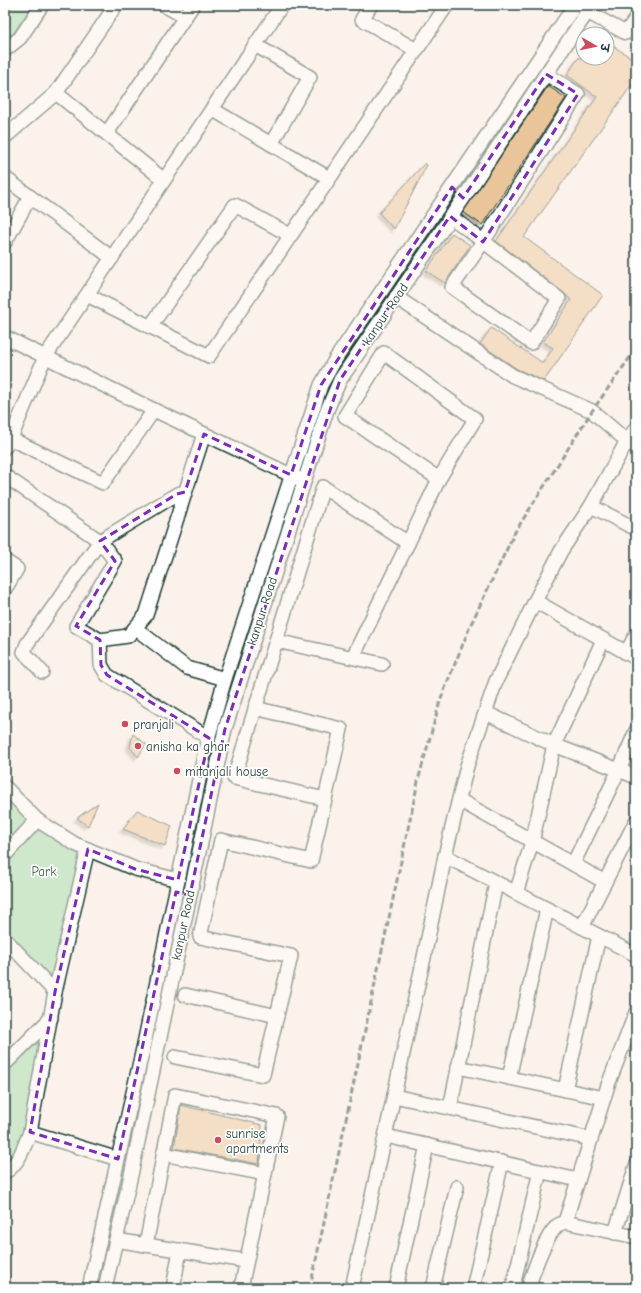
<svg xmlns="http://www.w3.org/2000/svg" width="641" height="1293" viewBox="0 0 641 1293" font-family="'Comic Neue','Playpen Sans Deva',sans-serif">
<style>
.green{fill:#9adca6;stroke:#5c8c6d}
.building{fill:#eac59a;stroke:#1f3d34;filter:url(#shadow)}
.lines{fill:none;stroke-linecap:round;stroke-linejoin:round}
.minor-casing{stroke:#1f3d34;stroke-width:16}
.minor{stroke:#fff;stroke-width:13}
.rail{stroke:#1f3d34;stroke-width:3;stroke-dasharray:6 3;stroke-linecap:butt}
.marked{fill:none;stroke:#7b2cbf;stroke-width:3;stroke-dasharray:8 5;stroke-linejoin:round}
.poi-dot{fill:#d1495b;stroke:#fff;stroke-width:1.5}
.labels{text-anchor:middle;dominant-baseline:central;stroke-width:3.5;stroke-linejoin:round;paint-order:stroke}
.street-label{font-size:13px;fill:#1f3d34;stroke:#fff}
.poi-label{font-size:13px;fill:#1f3d34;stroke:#fff;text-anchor:start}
.park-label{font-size:13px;fill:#3e6550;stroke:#fff}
</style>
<defs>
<filter id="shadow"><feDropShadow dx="-3.5" dy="3.5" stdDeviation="1" flood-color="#0004"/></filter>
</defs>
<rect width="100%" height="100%" fill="#fbf3eb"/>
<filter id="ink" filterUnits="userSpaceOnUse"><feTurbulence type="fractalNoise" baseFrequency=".025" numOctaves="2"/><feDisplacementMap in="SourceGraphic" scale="8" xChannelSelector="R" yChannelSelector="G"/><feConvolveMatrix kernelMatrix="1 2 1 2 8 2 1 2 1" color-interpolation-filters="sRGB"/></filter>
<g filter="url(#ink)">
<g class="green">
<polygon points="5,5 32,5 14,32 5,40"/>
<polygon points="5,787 37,820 88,849 55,992 5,939"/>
<polygon points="49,1026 30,1132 5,1169 5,1069"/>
</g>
<g class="building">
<polygon points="607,42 636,61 636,79 524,237 603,295 544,381 517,369 480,344 491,328 543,363 553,348 543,342 571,300 564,293 496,241 597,97 567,75 578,58 607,58"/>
<polygon points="548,86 566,98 482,225 463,212"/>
<polygon points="425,163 427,165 394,229 379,213"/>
<polygon points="452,233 470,245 445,283 426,271"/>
<polygon points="133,734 146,744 138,757 130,747"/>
<polygon points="98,803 88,826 77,818"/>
<polygon points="137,810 172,826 165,846 123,829"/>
<polygon points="181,1105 262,1125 259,1164 174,1148"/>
</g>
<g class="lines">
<g class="minor-casing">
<g id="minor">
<polyline points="164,5 185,17"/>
<polyline points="371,5 362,19 416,50"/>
<polyline points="587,12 626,33 636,18"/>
<polyline points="5,50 20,38 42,5"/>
<polyline points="56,93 164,180"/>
<polyline points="212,109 271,144 310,77 255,45"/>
<polyline points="107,133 193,5"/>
<polyline points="5,137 56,93 116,5"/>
<polyline points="271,144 329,178"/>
<polyline points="5,178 112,258"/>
<polyline points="450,216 559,299 531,343 452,287 483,242 578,94 546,74"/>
<polyline points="5,242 30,197"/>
<polyline points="87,295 209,356 447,5"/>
<polyline points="396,297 513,376 592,411 627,441 636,447"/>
<polyline points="150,327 235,205 290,235"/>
<polyline points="5,337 154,410 299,479"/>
<polyline points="5,436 103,483 154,410"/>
<polyline points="5,447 11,438 45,357 282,5"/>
<polyline points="5,476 100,541 27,644 24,652 42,672"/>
<polyline points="185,492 177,494 100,541 115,561 76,626 100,640 128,636 146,615 204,434"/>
<polyline points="591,506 636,529"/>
<polyline points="5,561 17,569 5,589"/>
<polyline points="535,601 636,658"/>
<polyline points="135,628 187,668 225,679"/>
<polyline points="100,640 101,665 107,675 209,738"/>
<polyline points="276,641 382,664"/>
<polyline points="626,653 636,635"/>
<polyline points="353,657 439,479 475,419 384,353 345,416 439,479"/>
<polyline points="486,713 554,745 603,640"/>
<polyline points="5,787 37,820 75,844 135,869 178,880"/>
<polyline points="325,799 234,778 323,487 408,543"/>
<polyline points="459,800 605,882"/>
<polyline points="88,849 55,992 30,1132 118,1159"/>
<polyline points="5,855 37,820"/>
<polyline points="445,856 636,955"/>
<polyline points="573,864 619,770 636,777"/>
<polyline points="516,893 532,842 554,745 619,770 636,731"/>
<polyline points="582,927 636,821"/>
<polyline points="5,939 55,992"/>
<polyline points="185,995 277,1016"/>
<polyline points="175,1057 263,1075 291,956 200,937 221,840 311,861 341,729 255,708"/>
<polyline points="5,1064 51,1018"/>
<polyline points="458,1067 604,1098"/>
<polyline points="509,1078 547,909"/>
<polyline points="565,1090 599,936"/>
<polyline points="394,1096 591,1139"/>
<polyline points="450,1108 496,883"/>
<polyline points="386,1136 578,1180"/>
<polyline points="163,1154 265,1174"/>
<path d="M5,1170L7,1171C20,1161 24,1147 30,1132"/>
<polyline points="565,1222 608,1085 636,1012"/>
<polyline points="615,1233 636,1166"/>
<polyline points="116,1240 146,1245"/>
<polyline points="513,1286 540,1171"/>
<polyline points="89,1288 144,1044 206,746 225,679 321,385 335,360 575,5"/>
<polyline points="105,1288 131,1175 225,729 327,410 340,380 469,190 592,5"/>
<polyline points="173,1288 180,1250"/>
<polyline points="241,1288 277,1116 175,1095 146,1245 246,1261"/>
<polyline points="352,1288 423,962 445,856 467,766 496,681 535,601 561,551 591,506 627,441 636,428"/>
<polyline points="396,1288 427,1145"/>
<polyline points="433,1288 457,1187"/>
<polyline points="473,1288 502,1162"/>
<path d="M534,1288L530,1282C535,1267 545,1237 557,1226C559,1224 562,1223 565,1222L636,1237"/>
</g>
</g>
<use href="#minor" class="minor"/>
<polyline class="rail" points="310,1288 419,777 441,698 471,624 515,532 592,411 636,349"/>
</g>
</g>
<path d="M0 0H641V1293H0ZM546,74L578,94L483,242L450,216L340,380L225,729L190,895L176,892L118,1159L30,1132L55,992L88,849L135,869L178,880L209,738L107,675L101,665L100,640L76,626L115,561L100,541L177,494L185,492L204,434L291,475L321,385L452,187L463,198Z" fill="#fbf3eb" fill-opacity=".55" fill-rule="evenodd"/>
<path class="marked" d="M546,74L578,94L483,242L450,216L340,380L225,729L190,895L176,892L118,1159L30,1132L55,992L88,849L135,869L178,880L209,738L107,675L101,665L100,640L76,626L115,561L100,541L177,494L185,492L204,434L291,475L321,385L452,187L463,198Z"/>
<g class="poi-dot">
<circle cx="125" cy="724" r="4"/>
<circle cx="138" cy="746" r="4"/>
<circle cx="177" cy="771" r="4"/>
<circle cx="218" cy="1140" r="4"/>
</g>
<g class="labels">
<g class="street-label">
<text transform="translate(385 314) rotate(-56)">kanpur Road</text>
<text transform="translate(262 611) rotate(-72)">kanpur Road</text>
<text transform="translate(183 925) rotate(-78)">kanpur Road</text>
</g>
<g class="poi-label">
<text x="133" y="724">pranjali</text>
<text x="146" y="746">anisha ka ghar</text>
<text x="185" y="771">mitanjali house</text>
<text x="226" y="1133">sunrise<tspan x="226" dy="15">apartments</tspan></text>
</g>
<g class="park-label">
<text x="44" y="871">Park</text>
</g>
</g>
<rect width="641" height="1293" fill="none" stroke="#fff" stroke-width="20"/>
<rect x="10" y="10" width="621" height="1273" fill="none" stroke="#1f3d34" stroke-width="1.5" filter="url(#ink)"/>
<g transform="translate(595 46) rotate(99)"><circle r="19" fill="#ffffff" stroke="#a5b1ae"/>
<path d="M0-3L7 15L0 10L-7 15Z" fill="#d1495b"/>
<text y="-6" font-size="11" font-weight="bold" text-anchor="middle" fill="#1f3d34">उ</text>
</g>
</svg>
